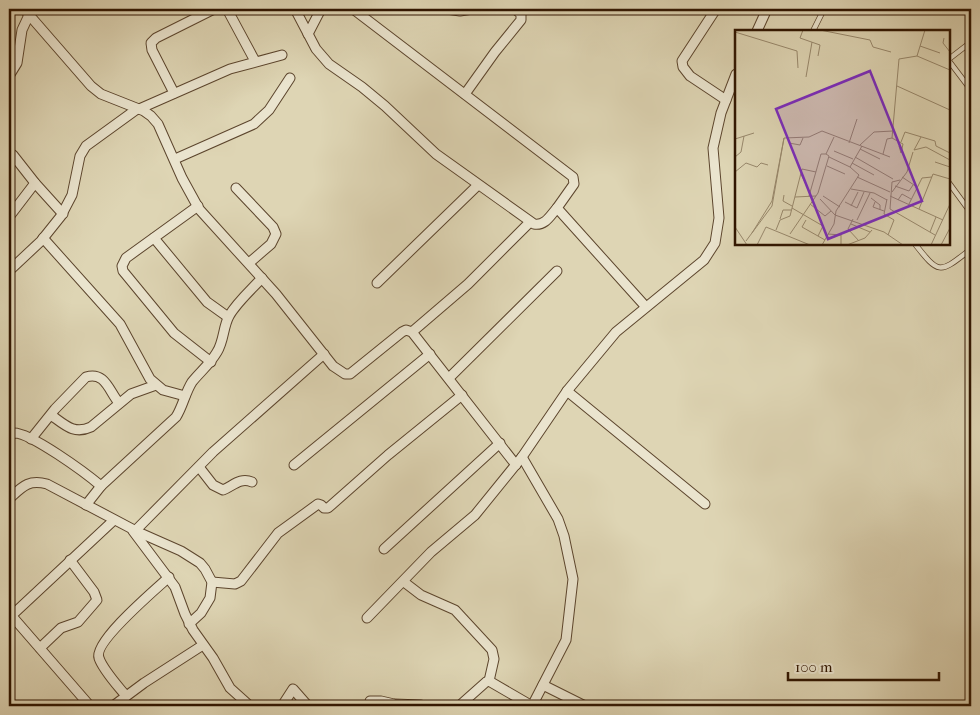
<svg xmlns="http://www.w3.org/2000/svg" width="980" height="715" viewBox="0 0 980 715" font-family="'IM FELL French Canon',serif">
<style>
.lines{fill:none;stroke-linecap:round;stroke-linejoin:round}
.service-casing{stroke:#5c452d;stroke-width:6}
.minor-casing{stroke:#5c452d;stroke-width:11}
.service{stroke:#eae4ce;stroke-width:4.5}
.minor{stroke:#eae4ce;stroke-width:9}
.inset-road{fill:none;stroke:#98886c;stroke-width:1}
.view{fill:#7b2cbf;fill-opacity:0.15;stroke:#7b2cbf;stroke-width:2.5}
.inset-edge{fill:none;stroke:#301500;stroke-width:2.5}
</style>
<rect width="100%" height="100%" fill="#ded5b4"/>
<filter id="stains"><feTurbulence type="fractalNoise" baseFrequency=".004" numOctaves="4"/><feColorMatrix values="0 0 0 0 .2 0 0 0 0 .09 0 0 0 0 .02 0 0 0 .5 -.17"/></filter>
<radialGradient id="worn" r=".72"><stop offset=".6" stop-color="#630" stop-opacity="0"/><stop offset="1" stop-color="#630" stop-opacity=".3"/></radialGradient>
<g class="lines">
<g class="service-casing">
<g id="service">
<polyline points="813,31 824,9"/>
<polyline points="949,59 971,42"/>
<polyline points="949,61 971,90"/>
<polyline points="949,183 971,213"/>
<path d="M915,244C940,276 940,273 971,249"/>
</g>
</g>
<g class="minor-casing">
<g id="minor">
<polyline points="24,9 91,86 101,94 144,111 151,116 158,124 182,178 199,209 276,294 333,366 345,374 350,374 402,332 406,330 412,332 516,465"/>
<polyline points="227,9 255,61"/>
<path d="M295,9L316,49L329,64L362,87L385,106L436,154L534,224C545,226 550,216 557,208"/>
<polyline points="353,9 573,177 574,184 557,208 646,307"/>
<polyline points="447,9 460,11 472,9"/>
<polyline points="716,9 682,61 683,67 690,76 726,100"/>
<polyline points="757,31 767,9"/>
<polyline points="308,34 321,9"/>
<polyline points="9,76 17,63 22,30 29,15"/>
<polyline points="174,93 152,50 151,43 156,38 214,9"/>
<polyline points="465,94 495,52 521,20 521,14 515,9"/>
<polyline points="139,109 230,69 282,55"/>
<polyline points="9,153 13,155 35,183 63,214"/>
<polyline points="175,159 254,124 269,110 290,78"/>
<polyline points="236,188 273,227 276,234 271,244 249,263"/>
<polyline points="198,206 126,258 122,266 123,271 174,333 211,362"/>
<polyline points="9,217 35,183"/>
<polyline points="43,238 120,324 150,379 163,390 185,396"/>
<polyline points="154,238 207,302 228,317"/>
<polyline points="9,271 41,241 61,216 72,195 80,156 86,146 137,109"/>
<polyline points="377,283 478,185"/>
<polyline points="412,332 468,284 530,222"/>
<polyline points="449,378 557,271"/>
<polyline points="567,391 705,504"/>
<path d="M51,415C65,425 74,435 91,427L131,394L156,385"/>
<path d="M9,438L13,433C29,431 87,474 101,486"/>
<path d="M31,439L55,409L86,377C105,371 109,391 119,403"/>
<polyline points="522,457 558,519 564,536 573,579 566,640 532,706"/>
<polyline points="294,465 430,354"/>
<path d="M199,467L213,485L223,490C233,486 240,477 252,482"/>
<path d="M9,499C22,487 28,479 47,484L138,532L181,551L200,563L205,569L212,582L210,598L201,613L189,624"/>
<path d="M86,505L101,486L176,417C183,406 185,393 192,382C200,372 210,364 217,352C224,341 223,327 229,316C237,302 251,290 262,278"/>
<polyline points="133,531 175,587 185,614 193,630 213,658 230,688 250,706"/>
<polyline points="135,531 213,452 324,354"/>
<polyline points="384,549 500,443"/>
<polyline points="212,582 235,584 241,581 278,533 318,504 321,505 324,508 328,508 388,455 462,395"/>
<polyline points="404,582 421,595 455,610 492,650 494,659 489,681"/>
<polyline points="11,615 90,706"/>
<polyline points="9,618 114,520"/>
<polyline points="367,618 431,552 475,515 522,457 567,391 616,332 704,260 715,243 719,218 713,148 721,113 736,74"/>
<polyline points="40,648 61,628 78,622 97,600 94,592 70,560"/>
<polyline points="543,685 585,706"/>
<path d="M126,696C118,686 103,670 99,658C93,642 156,589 169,577"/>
<polyline points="113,706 144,683 203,645"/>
<polyline points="282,706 293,689 308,706"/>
<polyline points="374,706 370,701 381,701 394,704 421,705"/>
<polyline points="459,706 486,682 489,681 532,706"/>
</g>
</g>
<use href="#service" class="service"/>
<use href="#minor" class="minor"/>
</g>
<g transform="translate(735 30)">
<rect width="215" height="215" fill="#ded5b4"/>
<path class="inset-road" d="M68,0L65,8L85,15L83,26M85,0L135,10L138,17L156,22M0,2L62,21L63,38M209,8L208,13L215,22M185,16L205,23M182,26L215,40M71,47L77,12M162,56L215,80M186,107L179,120L191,117L215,130M49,108L74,107L87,101L155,127M0,109L19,103M166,112L170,102L200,111L201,116L215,123M54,113L65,115L68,108M114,113L122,89M125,115L139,102L158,101M164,116L166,123L168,114L157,108L164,29L182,26L190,0M125,119L145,129M99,121L118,129M148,124L152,109L157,108M0,127L6,122L9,106M94,127L115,137M120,127L158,149M200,132L215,137M117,133L139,145M92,136L110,144M0,142L11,133L22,137L26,133L33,135M66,144L75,163M122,147L155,162M167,147L182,157M165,150L157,152L155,179L200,205M160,156L174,161L178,155M116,159L139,163L152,170M157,162L172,142L178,122M49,165L48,171L57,176M74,166L86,124H91L99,107M88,166L105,177M155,166L208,190M60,167L81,166M136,168L145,175V180M85,169L100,185M152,169L149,184L159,190L153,205M163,170L167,164L176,169M110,172L122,178L129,162M140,172L138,177L149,181M75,174L90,186L96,181M174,174L187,148L197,147M116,176L123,162M57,178L88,196L83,206M184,179L198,144L215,149M100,185L149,202L168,215M45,189L48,180H56M118,189L113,199L124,211M71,190L67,197L90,210M122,190L135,163M116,194L135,202M0,197L12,215M41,200L45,190L55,186L67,139L81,142M195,202L201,187M17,203L37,171L49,108M55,204L83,163L94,126L91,124M93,204L106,205V215M11,211L37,176L49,108M22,215L31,197L75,215M87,215L99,194L101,181L124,145L115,137L127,116M112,215L130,208L137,200M196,215L215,174M206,215L215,198"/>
<path class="view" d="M135,41L187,171L93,209L41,79Z"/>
<rect width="215" height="215" class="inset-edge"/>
</g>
<rect width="980" height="715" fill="none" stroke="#ded5b4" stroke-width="30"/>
<rect x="10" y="10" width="960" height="695" fill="none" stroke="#301500" stroke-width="2.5"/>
<rect x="15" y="15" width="950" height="685" fill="none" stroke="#301500"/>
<path d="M788 672v8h151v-8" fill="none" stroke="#301500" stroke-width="2.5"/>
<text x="795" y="672" font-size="15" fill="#301500" stroke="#eae4ce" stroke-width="4" paint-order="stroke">100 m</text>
<rect width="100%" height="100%" filter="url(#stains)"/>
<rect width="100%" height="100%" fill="url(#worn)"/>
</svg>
